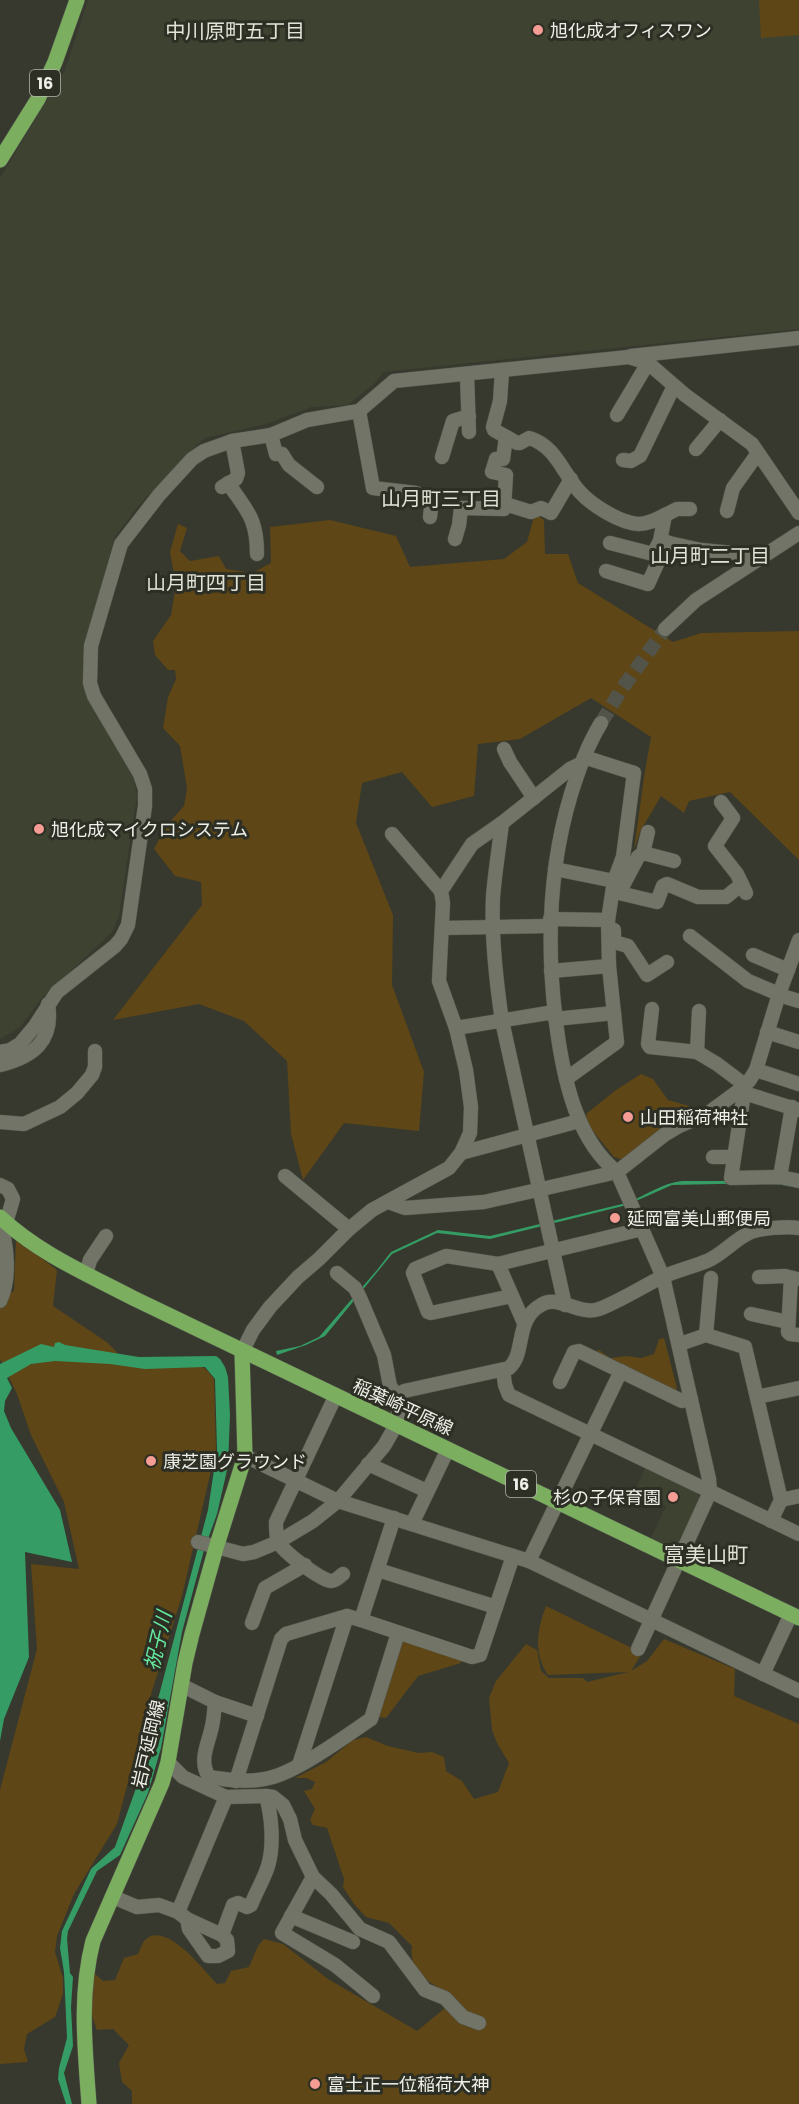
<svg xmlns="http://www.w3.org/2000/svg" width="799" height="2104" viewBox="0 0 799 2104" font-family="Poppins,'Noto Sans JP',sans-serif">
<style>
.built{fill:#3e4331}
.green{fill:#5e4616}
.water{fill:#349c64}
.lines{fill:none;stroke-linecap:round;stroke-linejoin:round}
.minor-tunnel{stroke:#52544a;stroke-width:14;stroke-dasharray:14 7;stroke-linecap:butt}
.minor-casing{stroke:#54574d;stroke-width:15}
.major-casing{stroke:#54574d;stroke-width:16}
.minor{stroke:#717467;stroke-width:14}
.major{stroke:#7baf5f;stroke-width:15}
.poi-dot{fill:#f59c94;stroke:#2d2f24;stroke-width:2}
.labels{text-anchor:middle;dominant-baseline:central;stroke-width:6;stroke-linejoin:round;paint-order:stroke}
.shield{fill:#2d2f24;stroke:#b3b5ad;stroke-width:1.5}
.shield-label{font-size:16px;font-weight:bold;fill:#edefe8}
.poi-label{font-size:18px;fill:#edefe8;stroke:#2d2f24;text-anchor:start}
.street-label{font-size:18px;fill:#edefe8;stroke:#2d2f24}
.neighbourhood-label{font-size:20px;fill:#e0e3d5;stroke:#2d2f24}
.water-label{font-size:20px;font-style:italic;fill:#65e99e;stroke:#2d2f24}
.quarter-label{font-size:21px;fill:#e0e3d5;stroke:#2d2f24}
</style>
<rect width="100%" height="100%" fill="#37392e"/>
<g class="built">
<polygon points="88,0 799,0 799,329 383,372 376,382 347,405 311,407 266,424 204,438 138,506 114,538 92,625 86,637 83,668 90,696 132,772 137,795 119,916 112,932 42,998 20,1027 0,1039 0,178 65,70"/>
<polygon points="646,1466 697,1490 700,1499 677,1550 651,1538 666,1506 635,1491"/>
</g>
<g class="green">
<polygon points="759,0 799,0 799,35 761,38"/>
<polygon points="535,513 544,520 545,554 568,554 578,583 673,642 701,633 799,631 799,860 730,792 689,801 684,813 661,796 640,832 634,850 644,777 651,737 591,698 520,739 478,744 474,796 432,807 402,772 362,783 356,823 393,915 392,985 424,1072 419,1131 344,1123 303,1180 291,1134 287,1061 244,1021 199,1004 113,1020 202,905 201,882 175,876 154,849 166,826 184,806 187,788 180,746 163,728 168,697 176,679 175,670 168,670 155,655 153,641 171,615 176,585 170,552 178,524 187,528 180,551 190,561 219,556 226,569 252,573 271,563 270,527 330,520 396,536 410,567 504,559 527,542"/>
<polygon points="641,1074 653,1079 668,1100 703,1110 665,1125 624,1160 614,1157 588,1125 586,1114 616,1090"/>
<path d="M16,1239L57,1270L53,1306L108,1343L122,1358C143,1359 185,1359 204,1368C208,1371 211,1375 214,1379L216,1449L182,1596L152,1691L117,1824L74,1894L57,1936L55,1952L63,1978V1994L55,2017L27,2034L24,2049L28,2062L0,2064V1790L37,1649L31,1564L79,1569L64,1502L31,1435L17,1394L0,1359V1297L14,1291Z"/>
<polygon points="664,1338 677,1388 673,1393 593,1353 599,1350 610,1358 627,1356 641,1358 654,1354 659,1339"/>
<path d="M546,1606L642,1653L631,1671L647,1661L664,1639L735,1669L734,1696L799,1724V2104H132V2091L122,2082L119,2063L129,2045L113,2029L97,2030L91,2013L92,1971L103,1981L115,1980L124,1958L138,1954C140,1950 142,1944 144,1941C165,1918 204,1971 217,1984L225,1983L231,1971L249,1967L258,1946L264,1939L283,1944L328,1979L417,2031L456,1999C436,1984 408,1977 412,1946L389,1923L366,1917L354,1904L343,1887L344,1879L327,1828L313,1825L310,1820L315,1809L304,1791L312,1789L315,1782L306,1778H295L326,1762L353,1740L366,1737L388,1746L419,1753L432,1752L444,1757L446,1771L462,1781L474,1799L498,1792L509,1763L497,1743L492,1730L489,1698L496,1681L526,1644L537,1650L541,1671L549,1678H583L587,1682L628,1672L548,1675C533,1653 537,1630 546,1606Z"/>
<polygon points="400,1638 461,1658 461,1663 418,1676 386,1718 377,1717"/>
</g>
<g class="water">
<path d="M682,1181H773L799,1185V1188L770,1183L672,1185L627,1205L490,1239L437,1233L392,1254L325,1336L306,1345L277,1355L276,1351L300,1346L319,1337L377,1270L391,1252L438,1230L490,1236L626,1203C645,1196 662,1183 682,1181Z"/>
<polygon points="59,1342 65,1345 139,1357 216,1356 220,1359 225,1367 228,1377 230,1415 228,1466 217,1514 204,1550 182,1632 161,1748 148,1793 120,1855 97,1871 68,1931 67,1939 70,1973 73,1977 71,2007 73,2046 64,2073 72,2104 66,2104 58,2079 59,2068 67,2038 64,1972 60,1948 62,1931 91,1869 115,1847 140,1777 153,1728 158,1699 208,1510 217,1450 215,1379 205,1367 145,1369 110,1364 55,1361 31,1364 7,1378 12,1388 5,1401 4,1411 11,1428 60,1510 72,1562 25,1552 29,1657 4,1719 0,1741 0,1364 41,1344 54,1347 55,1343"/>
</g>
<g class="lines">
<polyline class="minor-tunnel" points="601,723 621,690 665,629"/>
<g class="minor-casing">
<g id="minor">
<polyline points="631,356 799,338"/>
<path d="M502,371L500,401L493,427L494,430L517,443H520L529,438C556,446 562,472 579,491C591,505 620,523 639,524C649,524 657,519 665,515L660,541L701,550L764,556"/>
<polyline points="467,375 469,432"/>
<polyline points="359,411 373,488 416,493 419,497 432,500 430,517"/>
<polyline points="617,415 648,363"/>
<polyline points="271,435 276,454 282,454 289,465 317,487"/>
<polyline points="696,449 720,420"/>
<polyline points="442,457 453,421 469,416"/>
<polyline points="623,460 631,461 640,456 674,386"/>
<path d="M228,483C247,511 257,518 257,554"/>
<polyline points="222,487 236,479 238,473 232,441"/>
<polyline points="505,504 531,512 541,508 551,513 571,479"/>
<polyline points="727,511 733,488 758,453"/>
<polyline points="665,515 677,509 690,509"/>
<polyline points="455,539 459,525 461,508 504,509 506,475 492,472 496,459 503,459 506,437"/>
<polyline points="610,543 653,554 660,541"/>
<polyline points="606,571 648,584 667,542"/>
<polyline points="665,629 696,600 799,533"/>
<path d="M601,723C587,746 579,769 571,794C547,874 546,955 558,1037C565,1084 578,1141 617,1172L663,1277L709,1479L710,1492L638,1649"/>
<polyline points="504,749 510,762 534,798"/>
<polyline points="721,802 733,818 715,846 737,874 746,893"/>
<path d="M502,823C499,848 495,872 493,897C491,938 496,980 502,1021L565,1305"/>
<polyline points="648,832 643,853 638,857 619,893 657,902 663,886 667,884 698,897 726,897 742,884"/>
<polyline points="392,834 441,891"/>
<polyline points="643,853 674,861"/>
<polyline points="555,869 614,881"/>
<polyline points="550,919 608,920"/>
<polyline points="442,928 549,926"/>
<polyline points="614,930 614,942 628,946 647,975 667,962"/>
<polyline points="690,936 748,981 779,994"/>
<polyline points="753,955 788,970"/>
<polyline points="551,971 609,966"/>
<polyline points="779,995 799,1001"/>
<polyline points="652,1009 648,1044 650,1047 697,1052 717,1064 745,1085"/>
<polyline points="555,1019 614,1013"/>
<polyline points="456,1028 554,1012"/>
<polyline points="767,1032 799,1042"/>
<polyline points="0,1052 10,1050 20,1044 35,1026 57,992 115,946 121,939 128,925 145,806 145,789 140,774 94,696 90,683 91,646 121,544 159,495 192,459 204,451 232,441 271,435 307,420 359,411 394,381 629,357 648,363 685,395 752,444 799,513"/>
<polyline points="697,1052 699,1011"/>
<path d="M0,1065C33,1057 54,1041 48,1004"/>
<polyline points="756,1070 799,1084"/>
<polyline points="566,1079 617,1042 609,966 608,920 614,881 623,857 634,773 584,757"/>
<polyline points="799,1110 744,1093 731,1178 780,1177 799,1181"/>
<polyline points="0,1122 24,1124 60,1107 77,1093 92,1075 95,1067 95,1051"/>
<polyline points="461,1153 579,1121"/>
<polyline points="713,1157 734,1157"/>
<polyline points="285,1176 349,1229"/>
<polyline points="780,1177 792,1107"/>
<polyline points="0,1185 8,1189 13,1199 6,1223"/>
<polyline points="388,1202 405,1208 484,1202 617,1172 664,1135 679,1126 707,1114 737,1092 749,1081 756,1070 779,994 799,940"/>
<path d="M0,1221C7,1245 11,1278 0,1301"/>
<polyline points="498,1264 524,1323"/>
<polyline points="337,1273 355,1288 360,1298 384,1355 390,1386 398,1397"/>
<polyline points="86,1274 90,1260 106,1236"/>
<polyline points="759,1277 785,1276 797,1279"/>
<polyline points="791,1278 788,1332 790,1334 799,1335"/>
<polyline points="512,1296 431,1313 428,1312 413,1273 415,1269 446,1256 498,1264 642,1229"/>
<polyline points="751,1314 788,1322"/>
<polyline points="706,1335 711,1278"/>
<polyline points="680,1344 706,1335 745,1347 781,1500 771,1521"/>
<polyline points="242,1352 253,1330 270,1307 298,1277 319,1259 349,1229 372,1210 449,1168 461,1153 470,1133 471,1107 466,1070 456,1028 439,981 443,903 441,891 472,844 502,823 570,769 580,764"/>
<polyline points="503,1370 505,1385 509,1395 799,1534"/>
<polyline points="560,1382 574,1352 579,1351 682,1401 691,1399"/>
<path d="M335,1397L276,1522C276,1528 276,1536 278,1541C281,1551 321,1580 331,1581C336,1581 339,1577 343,1574"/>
<polyline points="757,1397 799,1388"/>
<polyline points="245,1456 338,1501 529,1561 799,1691"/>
<polyline points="368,1464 427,1491"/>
<polyline points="781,1500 799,1496"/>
<polyline points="412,1524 448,1449"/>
<path d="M198,1542L243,1554L254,1552L278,1542L313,1521L338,1501L384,1446L392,1432L398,1415V1397L404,1391L509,1368C526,1354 514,1320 541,1305C558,1294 580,1316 599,1309C620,1301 640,1288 660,1278C675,1271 692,1267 707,1261C723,1254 734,1240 749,1233C759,1228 788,1226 799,1228"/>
<polyline points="529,1561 621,1371"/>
<polyline points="378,1570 496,1607"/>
<polyline points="361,1620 472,1657 480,1655 513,1556"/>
<polyline points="252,1623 265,1588 305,1565"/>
<polyline points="763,1674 791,1614"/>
<polyline points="181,1685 215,1702 257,1716"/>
<path d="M215,1702C214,1710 214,1718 212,1726C209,1743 198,1760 209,1777C228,1780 250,1783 269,1778C297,1772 346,1736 371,1719L398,1633"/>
<path d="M168,1762L183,1777L226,1797L266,1796C272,1817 274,1846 268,1866C264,1879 256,1892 251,1905L247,1907L238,1903L233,1905L222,1935L227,1940L228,1951L218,1956H208L189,1929L187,1919L178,1912"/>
<polyline points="299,1765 347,1616"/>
<polyline points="236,1781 281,1639 286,1634 347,1616 361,1620 394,1518"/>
<polyline points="266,1796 273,1797 283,1805 290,1819 295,1840 313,1877 331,1894 360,1929 389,1942 425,1990 445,1998 463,2017 479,2023"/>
<polyline points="313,1877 282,1933 335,1965 373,1996"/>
<polyline points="113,1897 137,1907 159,1905 178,1912 226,1797"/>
<polyline points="291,1916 353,1942"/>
<polyline points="187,1919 222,1935"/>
</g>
</g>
<g class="major-casing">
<g id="major">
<polyline points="0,160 38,99 55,62 77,0"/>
<path d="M0,1217C38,1253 87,1274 133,1298L799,1618"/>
<path d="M89,2104C85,2049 79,1995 93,1941L162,1783L168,1762L185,1663L192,1634L216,1548L245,1456L242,1352"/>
</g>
</g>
<use href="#minor" class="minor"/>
<use href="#major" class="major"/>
</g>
<g class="poi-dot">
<circle cx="538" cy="30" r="6"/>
<circle cx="39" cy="829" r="6"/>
<circle cx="628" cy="1117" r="6"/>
<circle cx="615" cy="1218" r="6"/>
<circle cx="151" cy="1461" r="6"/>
<circle cx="673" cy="1497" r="6"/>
<circle cx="315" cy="2084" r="6"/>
</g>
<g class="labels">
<g class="shield">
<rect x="30" y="70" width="30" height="26" rx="4.5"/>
<rect x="506" y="1471" width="30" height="26" rx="4.5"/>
</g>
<g class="shield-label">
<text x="45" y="83">16</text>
<text x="521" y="1484">16</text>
</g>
<g class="poi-label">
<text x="550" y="30">旭化成オフィスワン</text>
<text x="51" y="829">旭化成マイクロシステム</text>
<text x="640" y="1117">山田稲荷神社</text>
<text x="627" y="1218">延岡富美山郵便局</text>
<text x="163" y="1461">康芝園グラウンド</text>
<text x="661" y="1497" text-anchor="end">杉の子保育園</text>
<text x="327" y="2084">富士正一位稲荷大神</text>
</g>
<g class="street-label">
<text transform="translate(403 1407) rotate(25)">稲葉崎平原線</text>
<text transform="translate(148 1744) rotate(-77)">岩戸延岡線</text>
</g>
<g class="neighbourhood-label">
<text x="235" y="31">中川原町五丁目</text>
<text x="441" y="499">山月町三丁目</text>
<text x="710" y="556">山月町二丁目</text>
<text x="206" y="583">山月町四丁目</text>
</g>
<g class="water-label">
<text transform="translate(158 1641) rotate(-77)">祝子川</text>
</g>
<g class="quarter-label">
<text x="706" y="1554">富美山町</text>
</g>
</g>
</svg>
